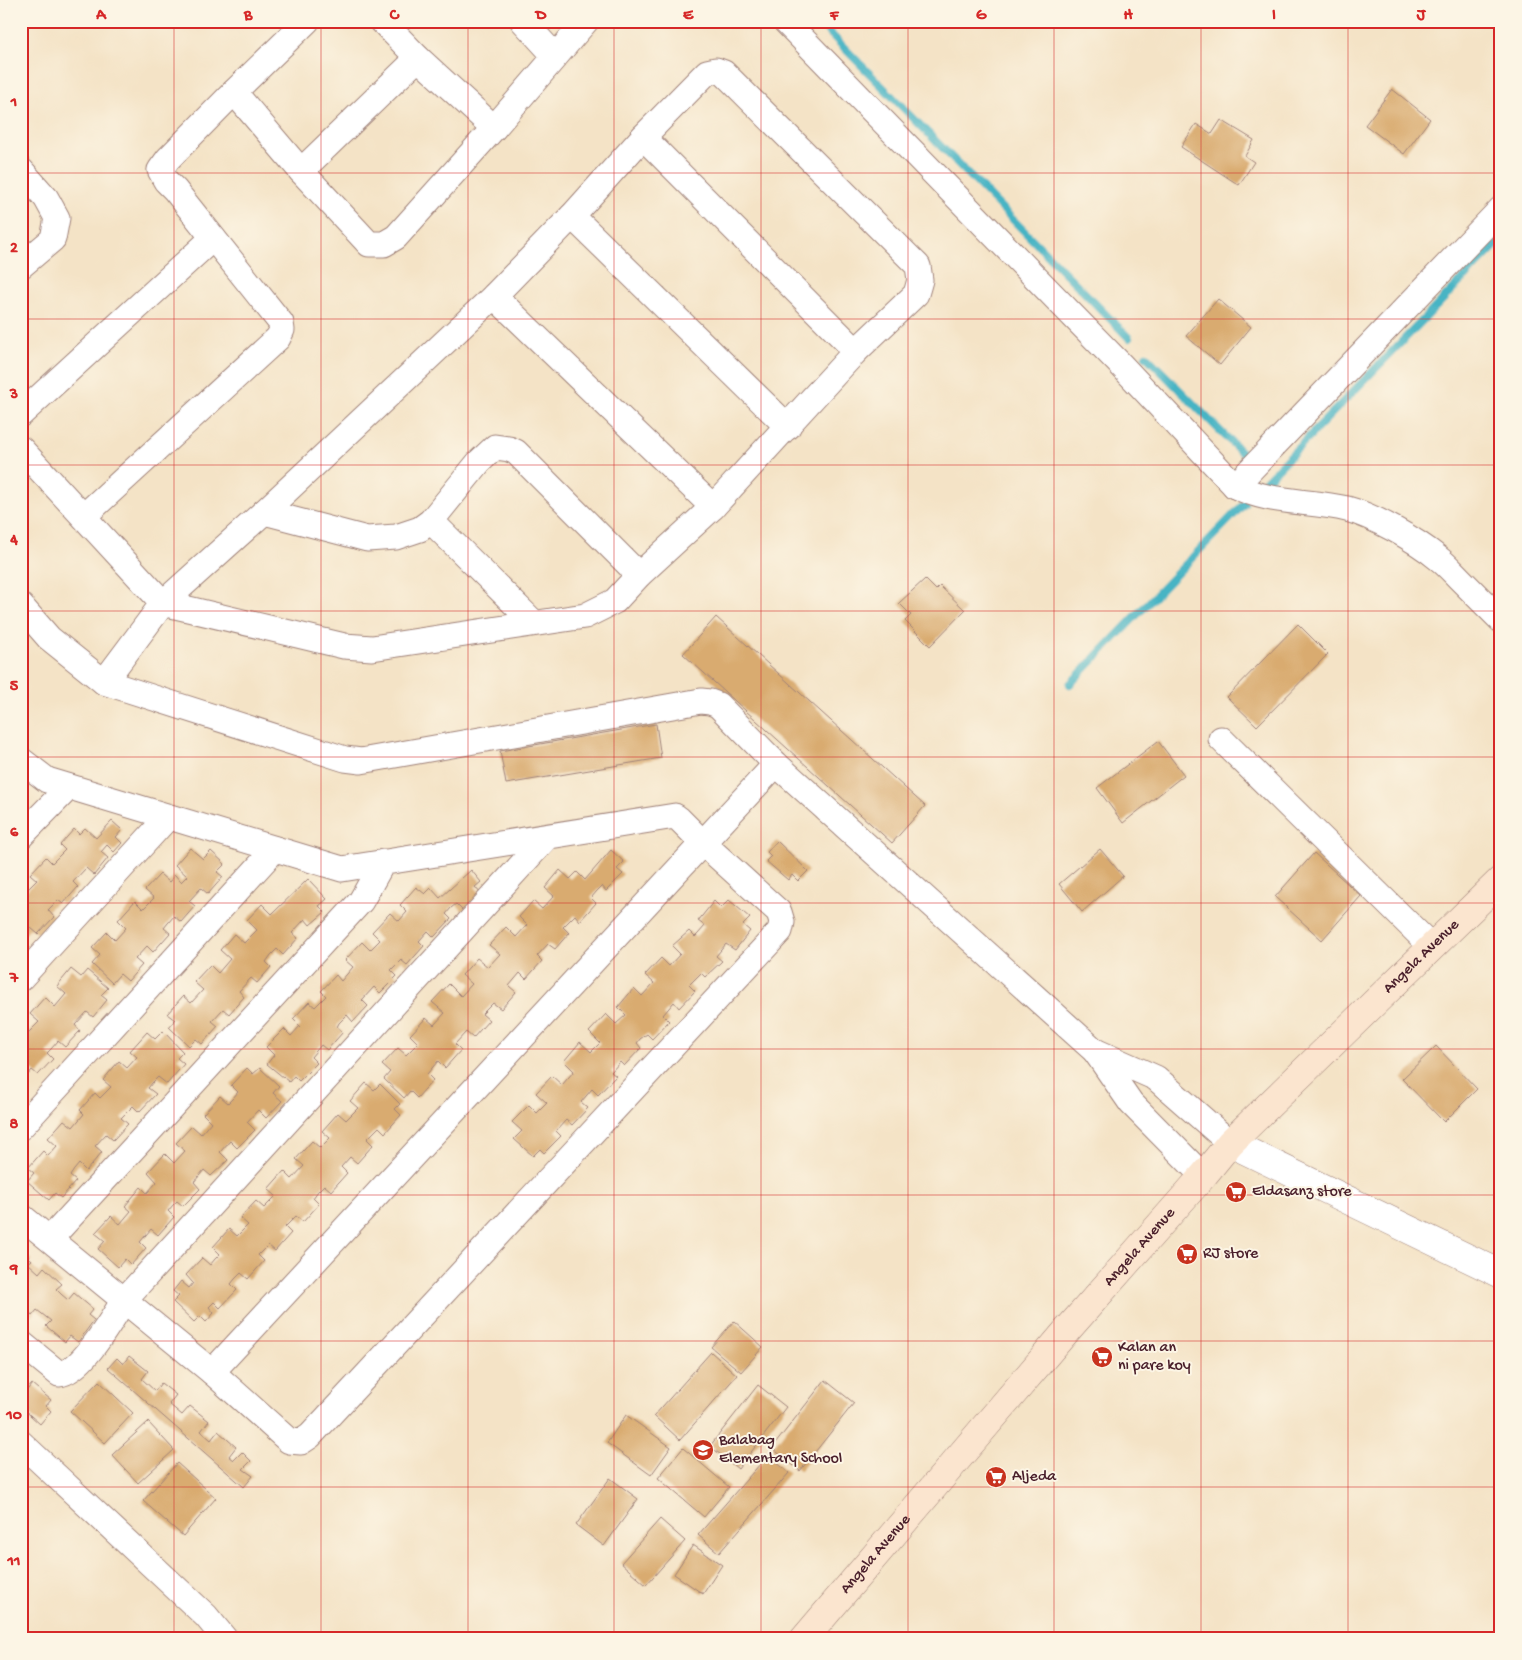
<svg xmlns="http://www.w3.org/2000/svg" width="1522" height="1660" viewBox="0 0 1522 1660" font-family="'Gochi Hand',sans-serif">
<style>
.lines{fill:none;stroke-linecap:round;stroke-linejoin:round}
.stream{stroke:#47b4c4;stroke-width:8}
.building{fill:#d9ab70}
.minor-casing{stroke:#9f8178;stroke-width:27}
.tertiary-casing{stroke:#9f8178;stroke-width:29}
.secondary-casing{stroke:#9f8178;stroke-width:29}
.minor{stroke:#fff;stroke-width:25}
.tertiary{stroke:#fff;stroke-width:28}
.secondary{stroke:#fbe5cf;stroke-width:28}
.grid{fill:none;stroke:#d62828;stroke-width:1;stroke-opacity:0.55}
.labels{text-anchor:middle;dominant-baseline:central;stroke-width:4;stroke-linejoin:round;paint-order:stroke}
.street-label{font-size:16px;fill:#4a1f2b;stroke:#fcf5e5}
.poi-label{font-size:16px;fill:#4a1f2b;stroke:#fcf5e5;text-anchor:start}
.neatline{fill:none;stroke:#d62828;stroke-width:2}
.grid-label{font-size:16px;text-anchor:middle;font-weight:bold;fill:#d62828}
</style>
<rect width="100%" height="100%" fill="#fcf5e5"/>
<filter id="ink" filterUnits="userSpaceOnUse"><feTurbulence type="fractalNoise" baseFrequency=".02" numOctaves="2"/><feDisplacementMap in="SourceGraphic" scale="10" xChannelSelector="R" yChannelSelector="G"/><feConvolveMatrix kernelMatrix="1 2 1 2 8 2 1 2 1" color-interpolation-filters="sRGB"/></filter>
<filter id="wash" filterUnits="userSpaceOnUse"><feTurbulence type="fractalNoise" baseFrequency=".0096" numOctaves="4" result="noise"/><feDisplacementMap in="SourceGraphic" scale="20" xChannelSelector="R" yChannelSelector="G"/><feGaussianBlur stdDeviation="1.12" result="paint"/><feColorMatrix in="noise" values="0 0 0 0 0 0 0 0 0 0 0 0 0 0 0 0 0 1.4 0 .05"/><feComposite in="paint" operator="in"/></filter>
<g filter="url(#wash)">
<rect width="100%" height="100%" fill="#f4e3c6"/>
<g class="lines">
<g class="stream">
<polyline points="818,21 1129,338"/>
<polyline points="1146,356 1249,460"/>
<polyline points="1258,489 1501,240"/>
<polyline points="1070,684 1244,504"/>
</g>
</g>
<g id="blocks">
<g class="building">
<polygon points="1392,89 1430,119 1404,154 1365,125"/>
<polygon points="1221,120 1254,140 1245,156 1254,162 1239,185 1181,147 1196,124 1212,134"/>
<polygon points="1218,299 1251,327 1220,365 1186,336"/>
<polygon points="925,579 936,590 940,586 965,610 930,646 905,621 911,615 899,603"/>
<polygon points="716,617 925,806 892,843 683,654"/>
<polygon points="1298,624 1328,654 1257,726 1227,697"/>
<polygon points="656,724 661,758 506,784 500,751"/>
<polygon points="1158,741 1184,775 1123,823 1097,788"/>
<polygon points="112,821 122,830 116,837 122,843 114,852 107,845 101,852 108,858 94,875 86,868 73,882 78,887 63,904 58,900 48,910 54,917 38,934 31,928 21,939 21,884 27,890 37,880 30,874 46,857 52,863 65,850 60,845 74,829 79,834 85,828 96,838"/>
<polygon points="777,841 808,871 798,881 792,875 788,880 766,861 771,856 767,852"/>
<polygon points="190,848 203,859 211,851 225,864 217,872 223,877 208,894 201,888 189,901 195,906 181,922 174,916 168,923 164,928 170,933 153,952 147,946 135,959 142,965 128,981 120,974 112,983 92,964 100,955 92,948 107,932 115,940 126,928 118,920 135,901 143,909 154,898 145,890 160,874 169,882 175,875 181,882 187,876 175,865"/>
<polygon points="1100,849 1123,876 1082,912 1059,884"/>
<polygon points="611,850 624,862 617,869 623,874 606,891 602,886 597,891 591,898 596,903 580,921 575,915 563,927 569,933 555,949 548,944 537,956 542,961 526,979 520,973 509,986 516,992 501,1009 493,1003 482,1014 489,1020 473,1038 466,1032 455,1044 461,1050 445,1068 438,1061 427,1074 433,1080 417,1098 410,1091 404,1098 384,1079 390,1072 382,1065 398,1048 406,1055 418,1043 410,1035 426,1018 434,1025 445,1013 432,1002 449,984 461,996 472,984 462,975 477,958 488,967 500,954 489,945 506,927 516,937 527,925 519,917 533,901 542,909 554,896 545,888 560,870 570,879 577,872 585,880"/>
<polygon points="1314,853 1361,896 1322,940 1275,897"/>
<polygon points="471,870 481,882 475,887 481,894 463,911 456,904 451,908 446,914 451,919 434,937 428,931 419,941 424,946 407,965 401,960 391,970 397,976 380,993 374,987 362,1000 368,1006 353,1022 347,1015 339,1023 337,1027 343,1032 327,1050 321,1045 311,1057 317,1063 299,1081 294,1076 289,1082 267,1064 274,1055 266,1047 284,1029 291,1036 300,1026 293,1019 309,1002 315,1007 326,996 321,991 336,975 341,981 353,967 345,960 362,942 370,950 380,940 372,932 390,913 399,921 407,912 400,905 416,887 425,894 431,888 440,898"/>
<polygon points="308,879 327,899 319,906 325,912 310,925 305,919 292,933 298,938 283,955 277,949 271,955 266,962 271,967 257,983 251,978 239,991 244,997 229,1014 223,1009 212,1021 218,1026 202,1044 196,1039 189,1046 169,1027 175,1020 167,1014 183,996 191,1003 203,990 194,982 210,965 218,973 230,959 220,950 234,934 244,943 257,930 247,920 262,904 272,914"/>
<polygon points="729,900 750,918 743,925 750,931 735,950 726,944 716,956 722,961 705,977 701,973 689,985 695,991 679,1008 674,1002 663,1015 669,1021 652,1039 647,1034 640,1039 637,1043 641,1048 624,1066 620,1062 611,1072 616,1076 598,1095 592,1089 581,1102 588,1108 572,1125 566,1120 556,1131 561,1136 544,1153 540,1149 533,1156 514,1139 522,1131 512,1122 529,1105 537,1113 547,1103 536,1093 552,1076 562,1085 574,1071 564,1061 580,1042 591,1052 600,1043 589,1032 606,1014 616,1024 626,1015 618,1007 634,988 642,996 654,983 645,975 661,958 669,966 680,954 672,946 689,931 695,937 698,934 705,926 698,921 714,901 721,908"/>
<polygon points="71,969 81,977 87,970 108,988 101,995 107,1000 93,1017 87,1012 75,1025 80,1031 65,1047 58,1041 51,1049 47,1053 53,1059 38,1075 32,1070 21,1083 21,1031 26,1035 39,1022 30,1014 45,997 55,1007 66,994 57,986"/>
<polygon points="163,1031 183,1052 177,1058 184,1064 167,1084 158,1077 153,1082 148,1088 156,1094 139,1112 133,1106 121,1118 128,1124 113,1140 106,1134 95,1146 102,1152 86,1171 79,1164 74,1170 70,1176 76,1181 61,1198 55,1193 49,1200 27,1181 34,1173 28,1168 43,1151 48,1156 57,1146 48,1138 64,1120 73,1127 84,1114 80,1110 95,1093 100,1098 111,1087 103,1080 119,1061 127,1068 137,1057 130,1051 147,1032 155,1039"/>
<polygon points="1436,1046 1477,1089 1444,1122 1402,1079"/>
<polygon points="247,1068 253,1074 260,1068 279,1086 273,1093 282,1101 266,1118 258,1110 247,1122 255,1130 237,1148 230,1141 220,1152 228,1160 211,1176 204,1170 194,1182 200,1189 183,1206 177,1201 173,1205 168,1211 174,1217 158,1235 151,1229 140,1242 146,1248 131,1265 125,1259 118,1267 98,1249 105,1241 95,1233 111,1216 120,1224 131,1211 125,1206 141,1187 147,1193 157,1182 148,1172 165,1154 174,1163 185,1151 176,1143 192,1126 201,1134 211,1122 203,1114 220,1096 228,1103 233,1098 238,1092 231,1085"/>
<polygon points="366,1083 374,1090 380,1084 400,1104 395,1109 401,1115 385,1133 379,1127 367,1139 373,1145 357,1163 350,1157 341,1167 347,1173 331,1191 324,1185 318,1191 313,1198 319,1204 303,1222 296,1216 285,1227 291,1233 275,1251 268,1245 258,1255 264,1261 248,1279 241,1273 235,1279 231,1284 237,1290 220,1308 214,1302 209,1307 214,1313 206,1322 200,1316 194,1322 173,1302 179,1296 173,1291 181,1281 189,1288 193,1283 186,1275 202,1258 210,1265 215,1259 220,1254 213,1247 229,1229 237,1236 248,1225 240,1218 256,1201 264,1208 276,1196 268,1189 284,1171 292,1179 304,1166 296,1159 312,1141 320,1148 330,1138 322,1131 338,1113 346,1120 358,1108 350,1101"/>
<polygon points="21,1249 32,1260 28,1263 39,1273 44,1267 62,1284 56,1289 61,1294 68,1300 74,1293 93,1309 88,1315 94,1320 78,1342 70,1336 65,1342 46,1326 51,1321 37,1310 32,1316 21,1306"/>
<polygon points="734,1321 763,1347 741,1372 711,1347"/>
<polygon points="711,1352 737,1375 680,1440 654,1416"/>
<polygon points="129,1356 148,1371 142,1379 155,1391 161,1383 176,1395 169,1404 182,1415 190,1406 209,1421 201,1431 211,1440 218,1431 236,1447 229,1456 234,1460 242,1452 251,1461 243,1469 253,1476 244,1487 108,1368 117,1358 123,1364"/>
<polygon points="825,1380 854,1403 800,1471 772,1448"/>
<polygon points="99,1381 133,1413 105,1443 70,1411"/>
<polygon points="32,1384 51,1400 46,1406 51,1411 40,1424 21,1407 21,1385 27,1390"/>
<polygon points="758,1385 786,1407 738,1469 710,1446"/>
<polygon points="626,1415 671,1447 651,1475 607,1443"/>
<polygon points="148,1422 174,1450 138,1483 112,1455"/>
<polygon points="683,1448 729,1487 704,1517 658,1478"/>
<polygon points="768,1455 789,1473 719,1553 698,1535"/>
<polygon points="177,1463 216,1498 183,1536 143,1501"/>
<polygon points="610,1478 638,1499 604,1546 576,1525"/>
<polygon points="660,1519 685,1541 646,1585 621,1563"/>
<polygon points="693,1545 722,1565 703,1594 674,1574"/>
</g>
</g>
</g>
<g filter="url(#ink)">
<use href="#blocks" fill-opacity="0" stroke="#9f8178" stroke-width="1"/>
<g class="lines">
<g class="minor-casing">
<g id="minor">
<polyline points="382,21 418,58 494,128"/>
<polyline points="523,21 555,56"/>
<path d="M785,21L1121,365L1235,486C1270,504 1309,500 1347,509C1374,516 1416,540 1438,558C1446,564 1453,572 1460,579C1474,593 1487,606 1501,620"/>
<polyline points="234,92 301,171 369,244 384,244 396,237 494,128 586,21"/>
<polyline points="643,137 856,351"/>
<polyline points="21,170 46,198 57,218 53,239 21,266"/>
<polyline points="301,171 418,58"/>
<polyline points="572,216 788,427"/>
<polyline points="494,296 713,507"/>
<polyline points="21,414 213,238"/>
<polyline points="21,449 163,603 344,646 372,648 585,616 615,601 639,575 713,507 856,351 916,294 920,280 918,266 724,73 716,70 707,72 643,137 572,216 494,296 264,512 163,603 104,682"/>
<polyline points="1235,486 1501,209"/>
<polyline points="264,512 367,539 396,537 420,529 431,521 479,462 495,447 509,449 516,452 639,575"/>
<polyline points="84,516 278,338 282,330 281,323 175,190 166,181 160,170 168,159 234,92 307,21"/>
<polyline points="431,521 534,623"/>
<polyline points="21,606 49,638 104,682 345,759 361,761 701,701 710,702 718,705 776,764 1095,1051"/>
<polyline points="1221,739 1432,947"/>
<polyline points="21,760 47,780 342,869 675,816 679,819 703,843 779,912 782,922 780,931 310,1436 301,1442 289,1441 212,1372 21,1216"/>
<polyline points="21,836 69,787"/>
<polyline points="21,978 168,817"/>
<polyline points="21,1127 275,849"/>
<polyline points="1203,1176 1131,1103 1095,1051 1156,1078 1230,1143"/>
<polyline points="50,1239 361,901 383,862"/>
<path d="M21,1343L59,1374C82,1372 112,1319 124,1300L547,837"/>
<polyline points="212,1372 776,764"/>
<polyline points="21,1443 206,1616 225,1639"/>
</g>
</g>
<g class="tertiary-casing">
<polyline id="tertiary" points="1230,1143 1501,1274"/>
</g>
<g class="secondary-casing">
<g id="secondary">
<path id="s1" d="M804,1639L1069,1328L1203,1176L1230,1143L1501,880"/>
</g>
</g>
<use href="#minor" class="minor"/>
<use href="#tertiary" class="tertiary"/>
<use href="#secondary" class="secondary"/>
</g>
</g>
<path class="grid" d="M174,21V1639M321,21V1639M468,21V1639M614,21V1639M761,21V1639M908,21V1639M1054,21V1639M1201,21V1639M1348,21V1639M21,173H1501M21,319H1501M21,465H1501M21,611H1501M21,757H1501M21,903H1501M21,1049H1501M21,1195H1501M21,1341H1501M21,1487H1501"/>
<defs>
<g id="supermarket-disc" transform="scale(1.125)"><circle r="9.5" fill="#c8321e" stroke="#fcf5e5"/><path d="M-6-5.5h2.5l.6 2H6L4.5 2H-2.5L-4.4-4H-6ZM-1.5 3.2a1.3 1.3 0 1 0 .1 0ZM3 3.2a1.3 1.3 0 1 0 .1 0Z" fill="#fff"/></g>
<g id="school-disc" transform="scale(1.125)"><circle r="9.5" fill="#c8321e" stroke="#fcf5e5"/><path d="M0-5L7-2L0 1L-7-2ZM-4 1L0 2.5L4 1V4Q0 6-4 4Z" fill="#fff"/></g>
</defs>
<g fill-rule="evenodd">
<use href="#supermarket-disc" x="1236" y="1192"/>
<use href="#supermarket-disc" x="1187" y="1254"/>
<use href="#supermarket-disc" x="1102" y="1357"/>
<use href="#school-disc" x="703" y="1450"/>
<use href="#supermarket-disc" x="996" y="1477"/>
</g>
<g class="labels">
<g class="street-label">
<text stroke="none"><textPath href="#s1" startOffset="921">Angela Avenue</textPath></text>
<text stroke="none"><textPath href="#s1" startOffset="516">Angela Avenue</textPath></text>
<text stroke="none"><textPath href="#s1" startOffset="111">Angela Avenue</textPath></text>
</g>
<g class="poi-label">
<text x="1252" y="1192">Eldasanz store</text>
<text x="1203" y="1254">RJ store</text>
<text x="1118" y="1348">Kalan an<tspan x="1118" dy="18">ni pare koy</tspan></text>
<text x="719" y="1441">Balabag<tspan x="719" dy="18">Elementary School</tspan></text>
<text x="1012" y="1477">Aljeda</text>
</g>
</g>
<rect width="1522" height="1660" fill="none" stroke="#fcf5e5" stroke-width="55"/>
<rect x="28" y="28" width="1466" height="1604" class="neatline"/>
<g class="grid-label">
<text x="101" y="19">A</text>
<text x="248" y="19">B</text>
<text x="394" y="19">C</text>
<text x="541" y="19">D</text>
<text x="688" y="19">E</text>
<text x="834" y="19">F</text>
<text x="981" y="19">G</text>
<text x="1128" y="19">H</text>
<text x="1274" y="19">I</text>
<text x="1421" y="19">J</text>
<text x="14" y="106">1</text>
<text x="14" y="252">2</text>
<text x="14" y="398">3</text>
<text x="14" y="544">4</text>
<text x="14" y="690">5</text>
<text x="14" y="836">6</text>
<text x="14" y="982">7</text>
<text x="14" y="1128">8</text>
<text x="14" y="1273">9</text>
<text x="14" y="1419">10</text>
<text x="14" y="1565">11</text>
</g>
</svg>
